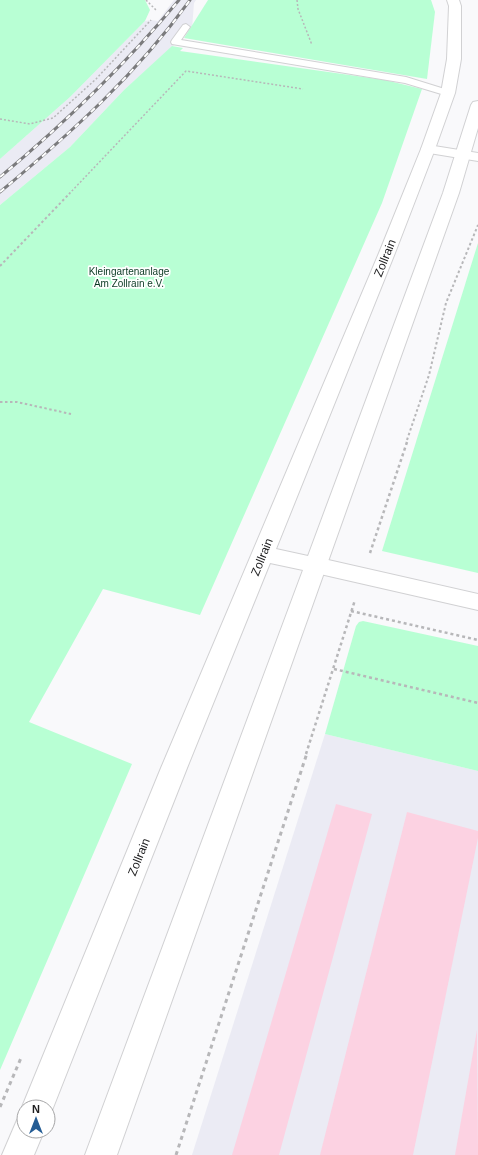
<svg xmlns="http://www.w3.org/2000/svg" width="478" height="1155" viewBox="0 0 478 1155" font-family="Helvetica,sans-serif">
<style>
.built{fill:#ebebf4}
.green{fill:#b8ffd4}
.building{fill:#fcd2e2}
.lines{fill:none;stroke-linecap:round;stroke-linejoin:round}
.lane-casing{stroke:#d1d1d3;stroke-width:2}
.street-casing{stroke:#d1d1d3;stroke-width:2}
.secondary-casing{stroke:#d1d1d3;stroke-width:2}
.path-far3{stroke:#b7b7b9;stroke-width:1.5;stroke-dasharray:2 2;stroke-linecap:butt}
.path-far2{stroke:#b7b7b9;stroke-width:2;stroke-dasharray:2.5 2.5;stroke-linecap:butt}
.path-far1{stroke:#b7b7b9;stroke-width:2.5;stroke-dasharray:3 3;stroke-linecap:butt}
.path{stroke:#b7b7b9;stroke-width:3;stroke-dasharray:4 4;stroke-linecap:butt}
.lane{fill:#fff;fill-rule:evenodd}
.street{fill:#fff;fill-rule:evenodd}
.secondary{fill:#fff;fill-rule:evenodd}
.rail-casing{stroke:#7b7b7d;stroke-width:3}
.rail{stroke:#fff;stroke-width:2;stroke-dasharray:5.5;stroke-linecap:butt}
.labels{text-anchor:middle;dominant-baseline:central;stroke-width:3.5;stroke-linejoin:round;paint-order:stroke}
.far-park-label{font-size:10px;fill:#093822;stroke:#fff}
.street-label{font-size:12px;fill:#1f1f20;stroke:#fff}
</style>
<rect width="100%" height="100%" fill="#f9f9fb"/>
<g class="built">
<polygon points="174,0 196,0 194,3 192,29 124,90 70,147 0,205 0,159 70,97 145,21 151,20 158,21"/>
<polygon points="325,734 478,771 478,1155 192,1155"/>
</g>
<g class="green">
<polygon points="0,0 145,0 150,10 145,21 70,97 0,159"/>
<polygon points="208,0 431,0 435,12 427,79 184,38"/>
<polygon points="172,46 183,48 180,51 385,80 422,89 382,203 200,615 103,589 29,722 132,764 0,1070 0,205 70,147 124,90"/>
<polygon points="478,243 478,573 382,551"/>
<polygon points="363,621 478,646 478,771 325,734 356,626 359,622"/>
</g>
<g class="building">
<polygon points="336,804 372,814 279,1155 232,1155"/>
<polygon points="407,812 478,831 478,838 413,1155 320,1155"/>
<polygon points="477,1030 478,1155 455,1155"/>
</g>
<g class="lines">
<g class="lane-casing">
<polygon id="lane" points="186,24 190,27 181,40 406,77 451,91 453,93 448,96 405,83 172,44 171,42 172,40 183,25"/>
</g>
<g class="street-casing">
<g id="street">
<polygon points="428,145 478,153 478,161 423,152 421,149 423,146"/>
<polygon points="315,557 478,594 478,610 307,571 304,565 307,559"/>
</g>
</g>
<g class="secondary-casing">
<g id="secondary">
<polygon points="447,0 459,0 461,6 461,59 455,93 435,149 395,253 276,549 308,556 443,193 471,105 473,102 478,101 478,128 459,193 117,1155 85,1155 303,570 270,563 187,768 49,1118 48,1107 24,1107 24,1111 22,1107 161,768 379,253 421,149 441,93 447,59 449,6"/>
<polygon points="24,1117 24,1131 44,1131 34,1155 2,1155 17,1120"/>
</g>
</g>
<g class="path-far3">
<polyline points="146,0 156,10"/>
<polyline points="297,0 298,9 312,45"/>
<polyline points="0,119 30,124 53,118 96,79 151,20"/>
<polyline points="69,194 186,71 303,89"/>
</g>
<g class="path-far2">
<polyline points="0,266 70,193"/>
<polyline points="0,402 17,402 71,414"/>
<polyline points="407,440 429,375 446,303 478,225"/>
</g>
<g class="path-far1">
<polyline points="370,553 408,439"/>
<polyline points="351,611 478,640"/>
<polyline points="334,669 478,703"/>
<polyline points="306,754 355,600"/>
</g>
<g class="path">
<polyline points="0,1107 21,1058"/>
<polyline points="176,1155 307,753"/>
</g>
<use href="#lane" class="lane"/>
<use href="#street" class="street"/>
<use href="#secondary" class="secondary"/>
<g class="rail-casing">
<g id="rail">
<path d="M0,177C65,123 125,65 179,0"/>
<path d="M0,192C71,133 136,75 190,0"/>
</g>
</g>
<use href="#rail" class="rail"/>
</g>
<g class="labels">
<g class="far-park-label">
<text x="129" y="271">Kleingartenanlage<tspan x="129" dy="12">Am Zollrain e.V.</tspan></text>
</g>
<g class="street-label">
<text transform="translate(385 258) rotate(-68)">Zollrain</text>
<text transform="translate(262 557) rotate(-68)">Zollrain</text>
<text transform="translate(139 857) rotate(-68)">Zollrain</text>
</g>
</g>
<g transform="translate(36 1119)"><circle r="19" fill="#ffffff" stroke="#a5a5a6"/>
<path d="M0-3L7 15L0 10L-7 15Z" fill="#245c94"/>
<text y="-6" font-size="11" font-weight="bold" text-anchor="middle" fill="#1f1f20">N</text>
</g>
</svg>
